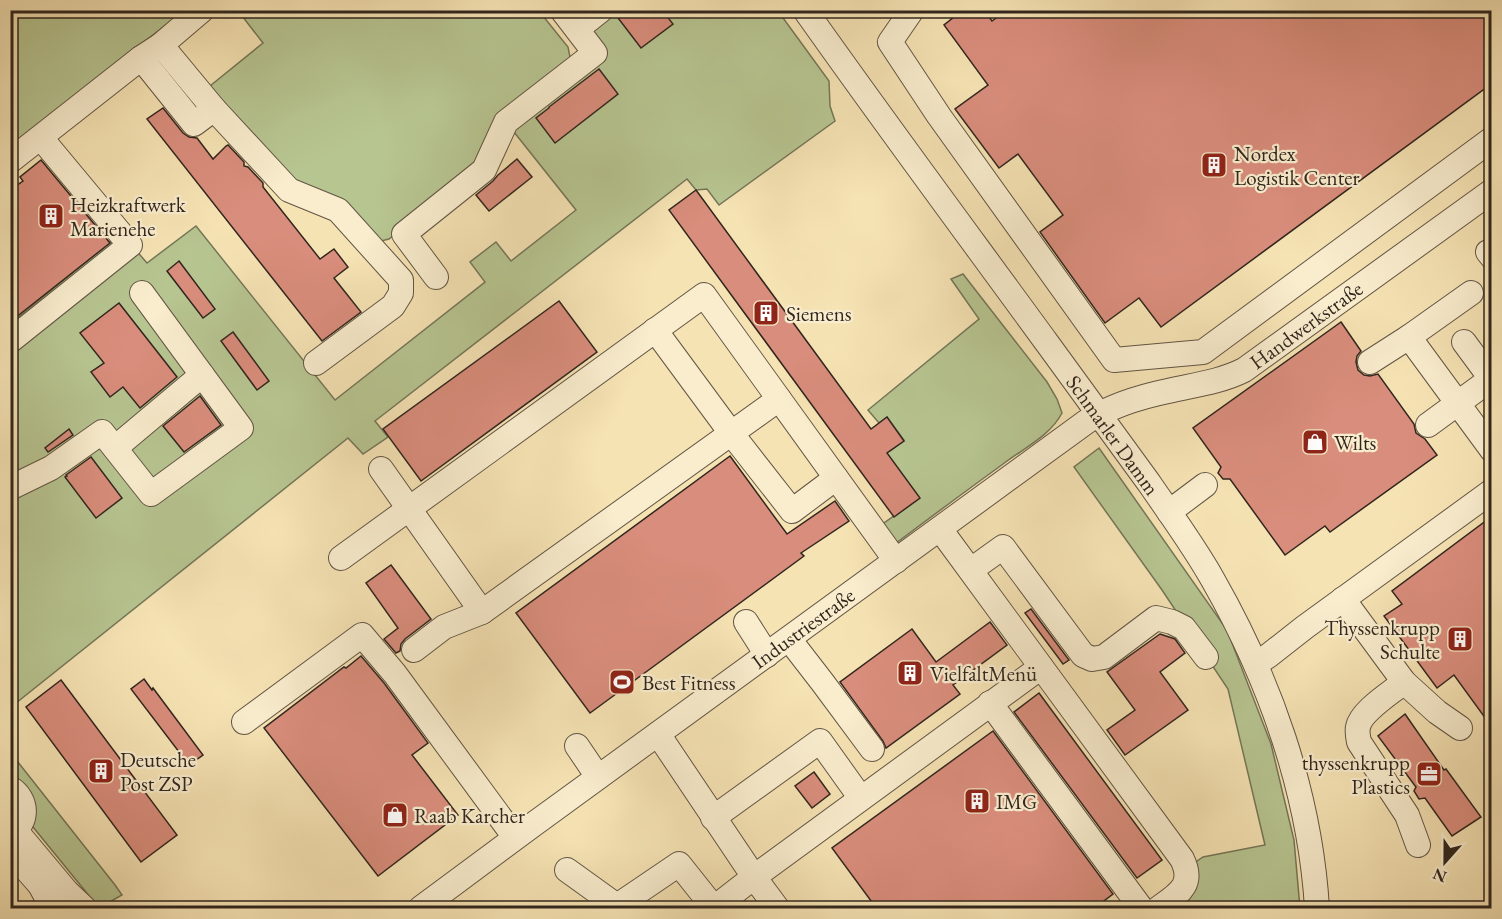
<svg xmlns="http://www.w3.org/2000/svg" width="1502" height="919" viewBox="0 0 1502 919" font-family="'EB Garamond',serif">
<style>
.green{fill:#b7c591;stroke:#747658;stroke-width:1.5}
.building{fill:#d98d7c;stroke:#31261e;stroke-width:1.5}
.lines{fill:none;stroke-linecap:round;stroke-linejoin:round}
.minor-casing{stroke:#625544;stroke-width:26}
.minor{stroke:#f9edce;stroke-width:24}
.labels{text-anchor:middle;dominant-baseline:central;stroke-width:4.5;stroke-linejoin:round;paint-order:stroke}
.poi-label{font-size:21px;fill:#31261e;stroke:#f9edce;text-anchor:start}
.street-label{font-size:21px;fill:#31261e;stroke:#f9edce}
</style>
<rect width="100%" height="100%" fill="#f6e3b4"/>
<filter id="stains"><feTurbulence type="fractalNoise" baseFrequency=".00333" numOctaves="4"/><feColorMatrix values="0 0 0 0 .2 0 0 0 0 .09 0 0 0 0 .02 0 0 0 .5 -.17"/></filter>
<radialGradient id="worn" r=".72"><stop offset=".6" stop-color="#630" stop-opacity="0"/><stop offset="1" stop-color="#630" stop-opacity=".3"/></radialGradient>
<g class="green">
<polygon points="21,10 177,10 180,14 11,145 10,19"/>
<polygon points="241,11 539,11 568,47 571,62 469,174 389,239 373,243 292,188 205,90 263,43 239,12"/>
<polygon points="562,11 778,11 829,81 830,106 835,121 719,205 707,189 696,190 687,179 375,421 388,437 363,454 348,438 11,707 11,323 121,233 147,263 196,226 335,400 485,282 470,262 496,242 511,261 576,210 506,122 594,53"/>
<path d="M963,274L1047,382L1057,399L1062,413C1050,436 1024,448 1003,464C966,491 928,519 891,547L877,528L919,498L881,446L884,443L890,451L904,440L887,417L879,423L868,410L979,319L951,279Z"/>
<polygon points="1099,448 1227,630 1271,744 1294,840 1300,908 1159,908 1187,868 1203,857 1265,845 1228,689 1162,590 1074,467"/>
<polygon points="10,752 115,885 122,895 99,908 11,800"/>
</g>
<g class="building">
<polygon points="615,10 662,10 673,24 641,48 615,14"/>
<polygon points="963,10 984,10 992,21 1007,10 1491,10 1491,84 1161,327 1139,298 1105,323 1040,232 1063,215 1018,154 999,168 955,109 988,85 944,25"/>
<polygon points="599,69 618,94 555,143 536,118 549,108 549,107"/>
<polygon points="163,108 183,133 189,137 197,138 213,159 226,146 228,145 244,162 244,166 248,167 263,183 263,187 320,259 334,249 348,267 334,278 361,312 322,341 147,119"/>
<polygon points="517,159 532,177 489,211 476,195 493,181 498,175"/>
<polygon points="41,160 110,243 10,322 10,190 23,181 20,177"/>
<polygon points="696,190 871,429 887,417 904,441 887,453 920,498 894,517 669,210"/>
<polygon points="179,261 215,309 203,318 167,271"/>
<polygon points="559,301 597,352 421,481 383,429"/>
<polygon points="119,303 177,377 140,408 123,387 110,397 91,372 104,363 80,333"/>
<polygon points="1341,322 1361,351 1357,356 1356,362 1358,370 1364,375 1370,376 1378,374 1414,424 1416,433 1425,439 1437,455 1330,532 1325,526 1285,555 1230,479 1223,479 1218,473 1221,467 1193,428"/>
<polygon points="233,332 269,381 257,390 221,341"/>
<polygon points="200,396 221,425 184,452 163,426"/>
<polygon points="69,429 73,435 48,452 45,448"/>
<polygon points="730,456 787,534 835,501 849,521 801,553 804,556 590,713 516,613"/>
<polygon points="91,457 122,498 96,518 65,477 67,476 66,475"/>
<polygon points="1491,517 1491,726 1454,675 1437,688 1384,616 1402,604 1392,591"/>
<polygon points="391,565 431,619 405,639 401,644 400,651 396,653 384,639 398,628 366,583"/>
<polygon points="1031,609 1069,660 1063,664 1025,613"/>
<polygon points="990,622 1007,645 953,685 960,694 886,748 883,741 840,682 912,629 936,662"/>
<polygon points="1160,634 1175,639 1185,653 1160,672 1188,710 1125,755 1107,730 1135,710 1107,672"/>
<polygon points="361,656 384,683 428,743 412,755 458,815 378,876 264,728 344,667 346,668"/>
<polygon points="144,679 152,690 153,688 203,755 189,765 131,689"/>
<polygon points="61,680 177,835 141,862 26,707"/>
<polygon points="1039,693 1162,860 1137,878 1014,712"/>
<polygon points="1405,714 1444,770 1446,769 1481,817 1452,836 1425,798 1419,799 1414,791 1416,787 1378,736"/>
<polygon points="993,731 1113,894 1093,909 877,909 832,848"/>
<polygon points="814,772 830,794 812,808 795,786"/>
</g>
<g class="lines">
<g class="minor-casing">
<g id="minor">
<path d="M805,10C884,122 966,232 1047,343C1081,390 1115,436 1149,483C1171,515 1194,546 1213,580C1270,680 1310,793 1317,908"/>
<polyline points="912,10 890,42 939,116 1114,360 1203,352 1492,139"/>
<polyline points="577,29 601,10"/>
<polyline points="161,45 214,109 289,190 338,210 401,280 401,293 393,306 316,363"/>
<polyline points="141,58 194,124 214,109"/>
<polyline points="10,161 141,58 161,45 202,10"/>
<polyline points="1488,252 1492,257"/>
<polyline points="436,277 404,234 484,170 506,122 595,53 562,10"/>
<polyline points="1471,293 1409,337 1492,450"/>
<polyline points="655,330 731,433 792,511 836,478"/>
<polyline points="10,341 130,245 41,138"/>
<polyline points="1464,342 1492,380"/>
<polyline points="1370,362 1409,337"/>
<polyline points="1428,425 1491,379"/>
<polyline points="115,448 202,375"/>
<polyline points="381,469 482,612"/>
<polyline points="10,488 51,468 102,432 151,494 241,428 142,293"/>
<polyline points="1169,512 1205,485"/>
<path d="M940,529L1182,859C1195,885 1178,894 1159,908"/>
<polyline points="341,558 704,295 896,561"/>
<polyline points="971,570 1003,547 1083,655 1092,659 1104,657 1156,618 1172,622 1184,628 1206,657"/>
<polyline points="1343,599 1404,682 1437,712 1460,728"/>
<polyline points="746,622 767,655"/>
<polyline points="789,639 823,683 872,749"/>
<polyline points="414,650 444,627 482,612 779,399"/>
<polyline points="1256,664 1268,656 1305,627 1492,491"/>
<path d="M1404,682C1391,693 1361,711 1358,727C1357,731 1358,737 1359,742L1407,815L1418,845"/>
<polyline points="990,703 1141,908"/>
<polyline points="244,722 362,635 395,674 511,832"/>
<polyline points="658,734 754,877 1041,667"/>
<polyline points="577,746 598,777"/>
<path d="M10,788C28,799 29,823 10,834"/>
<polyline points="713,818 820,741 860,797"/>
<polyline points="16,831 67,892 84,908"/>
<polyline points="10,851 40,885 46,889"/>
<polyline points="567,870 617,906 679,864 714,908 754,877 777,908"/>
<polyline points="40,885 49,902 54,908"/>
<path d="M421,908L534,824L1086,422C1110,406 1139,397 1168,391C1194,385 1220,382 1244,370L1492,191"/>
</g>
</g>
<use href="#minor" class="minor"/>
</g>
<defs>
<g id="building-square" transform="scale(1.35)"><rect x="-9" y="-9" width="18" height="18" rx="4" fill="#8f2418" stroke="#f9edce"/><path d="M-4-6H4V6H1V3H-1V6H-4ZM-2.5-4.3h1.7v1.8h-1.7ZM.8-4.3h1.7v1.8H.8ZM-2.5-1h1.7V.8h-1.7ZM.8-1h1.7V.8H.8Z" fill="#fff"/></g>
<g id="shop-square" transform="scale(1.35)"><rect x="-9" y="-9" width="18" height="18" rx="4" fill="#8f2418" stroke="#f9edce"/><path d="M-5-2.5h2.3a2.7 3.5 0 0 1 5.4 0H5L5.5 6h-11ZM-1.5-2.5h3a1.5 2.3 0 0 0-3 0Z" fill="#fff"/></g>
<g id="stadium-square" transform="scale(1.35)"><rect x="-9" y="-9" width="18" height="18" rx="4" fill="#8f2418" stroke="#f9edce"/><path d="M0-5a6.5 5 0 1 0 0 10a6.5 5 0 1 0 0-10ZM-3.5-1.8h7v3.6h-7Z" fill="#fff"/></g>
<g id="office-square" transform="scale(1.35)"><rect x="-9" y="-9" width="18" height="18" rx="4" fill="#8f2418" stroke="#f9edce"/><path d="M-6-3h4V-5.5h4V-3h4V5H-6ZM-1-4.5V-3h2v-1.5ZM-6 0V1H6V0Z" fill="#fff"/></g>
</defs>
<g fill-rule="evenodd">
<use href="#building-square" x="1214" y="165"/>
<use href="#building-square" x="51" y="216"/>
<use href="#building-square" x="766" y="313"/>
<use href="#shop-square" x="1315" y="442"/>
<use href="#building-square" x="1460" y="639"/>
<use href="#building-square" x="910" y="673"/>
<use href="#stadium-square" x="622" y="682"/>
<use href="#building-square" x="101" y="771"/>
<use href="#office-square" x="1429" y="774"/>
<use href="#building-square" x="977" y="801"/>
<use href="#shop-square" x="395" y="815"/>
</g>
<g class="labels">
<g class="poi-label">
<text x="1234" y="153">Nordex<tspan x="1234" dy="24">Logistik Center</tspan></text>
<text x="70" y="204">Heizkraftwerk<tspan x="70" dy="24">Marienehe</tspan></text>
<text x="786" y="313">Siemens</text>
<text x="1334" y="442">Wilts</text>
<text x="1440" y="627" text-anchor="end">Thyssenkrupp<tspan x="1440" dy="24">Schulte</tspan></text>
<text x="930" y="673">VielfaltMenü</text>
<text x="642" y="682">Best Fitness</text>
<text x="120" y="759">Deutsche<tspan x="120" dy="24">Post ZSP</tspan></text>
<text x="1410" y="762" text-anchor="end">thyssenkrupp<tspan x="1410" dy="24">Plastics</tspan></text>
<text x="996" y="801">IMG</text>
<text x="414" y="815">Raab Karcher</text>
</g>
<g class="street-label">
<text transform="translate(1306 325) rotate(-36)">Handwerkstraße</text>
<text transform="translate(1113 435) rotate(54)">Schmarler Damm</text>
<text transform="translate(803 628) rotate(-36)">Industriestraße</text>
</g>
</g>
<rect width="1502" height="919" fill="none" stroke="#f6e3b4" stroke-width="36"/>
<rect x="12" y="12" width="1478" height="895" fill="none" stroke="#31261e" stroke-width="3"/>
<rect x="18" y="18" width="1466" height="883" fill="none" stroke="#31261e" stroke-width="1.5"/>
<g transform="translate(1445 862) rotate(201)" stroke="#f9edce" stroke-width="4.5" paint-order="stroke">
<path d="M0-4.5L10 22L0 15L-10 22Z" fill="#31261e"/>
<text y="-9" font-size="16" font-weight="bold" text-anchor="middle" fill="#31261e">N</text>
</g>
<rect width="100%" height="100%" filter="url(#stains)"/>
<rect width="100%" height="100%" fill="url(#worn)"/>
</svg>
